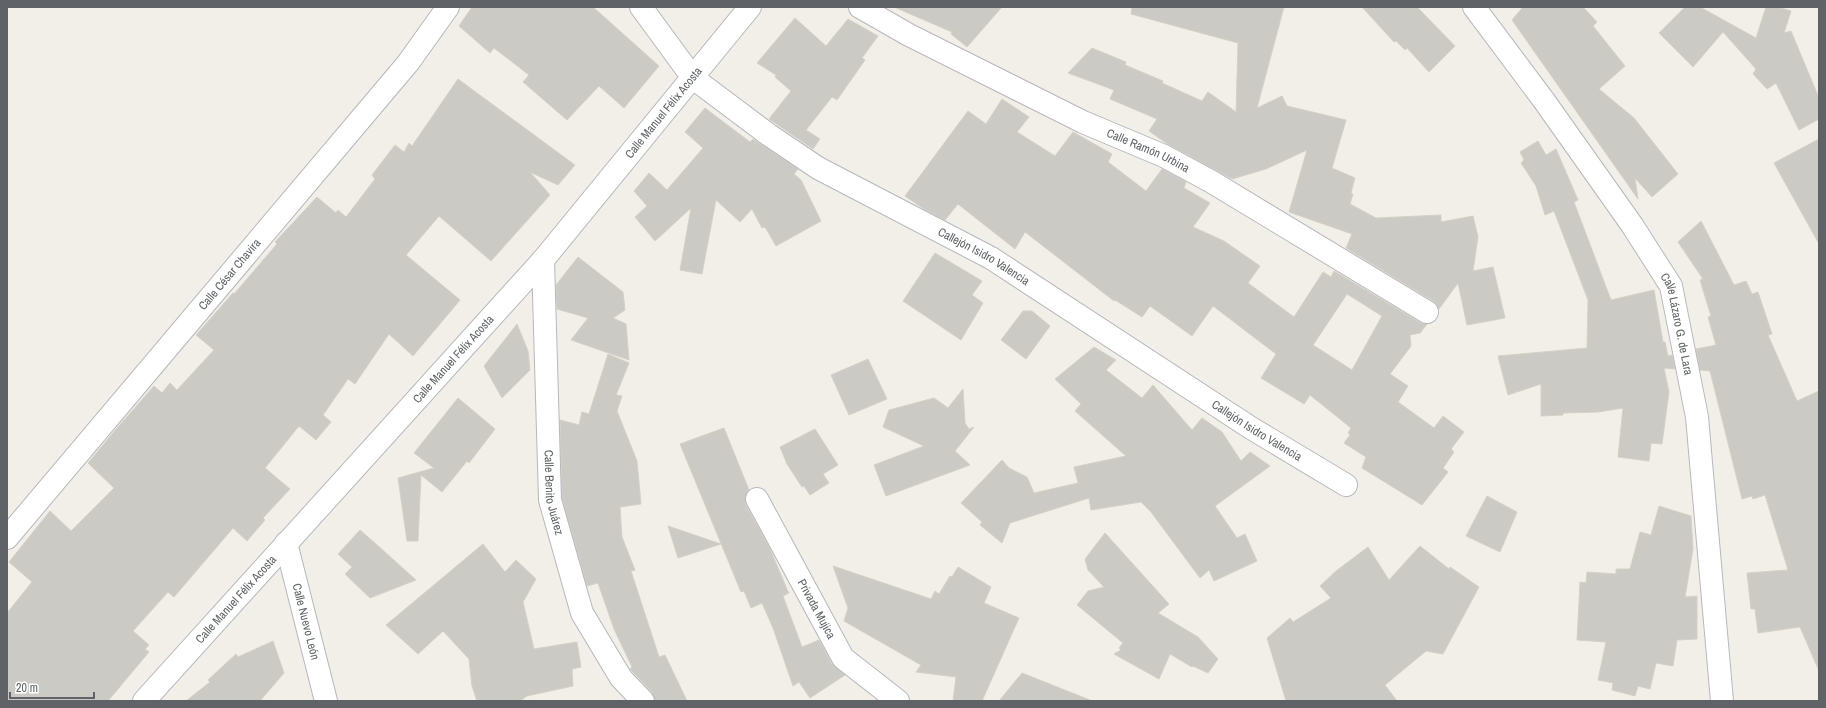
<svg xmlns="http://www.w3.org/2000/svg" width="1826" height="708" viewBox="0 0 1826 708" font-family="'Archivo Narrow',sans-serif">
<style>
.building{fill:#cccac5;stroke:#d6d1c6;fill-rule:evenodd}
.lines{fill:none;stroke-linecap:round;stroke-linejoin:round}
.minor-casing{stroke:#b5b8bc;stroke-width:24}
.minor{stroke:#fff;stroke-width:22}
.labels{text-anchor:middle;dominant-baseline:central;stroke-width:3.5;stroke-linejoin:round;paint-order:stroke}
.street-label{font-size:12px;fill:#5f6368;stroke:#fff}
</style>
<rect width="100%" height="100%" fill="#f1efe8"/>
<g class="building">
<polygon points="472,7 593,7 659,66 624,108 599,86 567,120 523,82 529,75 494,48 490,53 459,26"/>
<polygon points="894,7 1002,7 967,47 951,34 952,32"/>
<polygon points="1132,7 1284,7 1257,108 1282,96 1287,106 1346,120 1332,168 1355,178 1351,193 1353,194 1350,204 1376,218 1441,215 1441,222 1473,216 1478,237 1473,271 1493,267 1505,318 1467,325 1458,283 1439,309 1433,301 1346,248 1352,234 1289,212 1307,150 1266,169 1232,179 1166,143 1149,131 1157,119 1110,99 1114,90 1068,73 1092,48 1126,62 1125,65 1163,81 1162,83 1202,101 1208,92 1236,112 1238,43 1131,14"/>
<polygon points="1362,7 1417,7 1455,46 1429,72 1407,48 1405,50 1396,41 1394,42"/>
<polygon points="1523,7 1583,7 1597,22 1593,26 1625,66 1599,89 1634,118 1678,174 1652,197 1635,178 1638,199 1512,20"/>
<polygon points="1685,7 1700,7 1756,38 1766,7 1778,7 1791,11 1784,33 1791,31 1819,98 1819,119 1799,130 1776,83 1767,89 1753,74 1756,69 1723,32 1693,67 1659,33"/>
<polygon points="795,18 826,46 848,19 878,36 862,58 865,60 837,100 832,97 806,130 820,139 813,149 769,119 791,91 775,77 776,75 757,63"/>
<polygon points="458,79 575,165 558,185 530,172 550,195 491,261 439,216 406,255 460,300 413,356 389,334 355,384 348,379 323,415 331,422 316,440 299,426 265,468 290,489 263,518 265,520 247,541 233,528 174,597 168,592 133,631 149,645 145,649 149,652 108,701 7,701 7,613 32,582 9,562 50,511 71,531 114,488 88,463 117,428 154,386 162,393 170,383 177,390 214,350 196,335 233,293 234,294 277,244 275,242 317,197 336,213 338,210 346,217 375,179 372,175 395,145 404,152 409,143 412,146"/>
<path d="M1002,99L1029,117L1017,132L1055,156L1073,132L1112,154L1108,162L1146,191L1162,169L1186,182L1184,188L1210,203L1193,227L1224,241L1260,266L1248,283L1294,317L1323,272L1331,277L1334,271L1421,323L1427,324L1420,333L1410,335L1411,346L1390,374L1408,386L1398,402L1434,428L1443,416L1464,432L1451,449L1454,452L1443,468L1448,472L1422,505L1362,468L1366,457L1344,443L1350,435L1348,433L1351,428L1310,395L1304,404L1261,378L1276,354L1213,306L1192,336L1150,306L1142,317L1115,300L1114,301L1025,232L1015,249L958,204L945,220L924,209L905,196L968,111L986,124ZM1347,294L1382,316L1352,370L1313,345Z"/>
<polygon points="705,108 750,142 753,139 798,169 794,174 801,180 821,221 776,246 765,227 762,228 752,209 740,222 716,200 702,274 680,270 691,208 655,241 635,217 647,206 634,191 649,173 667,190 703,148 685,132"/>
<polygon points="1819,139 1819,244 1774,163"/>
<polygon points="1538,141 1546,155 1556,149 1578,200 1574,202 1611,300 1654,290 1663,342 1665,342 1668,356 1672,355 1675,369 1664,368 1669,392 1662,444 1651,443 1649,461 1618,457 1623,408 1598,412 1563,413 1563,415 1541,416 1541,384 1508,395 1498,356 1587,348 1588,300 1554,211 1545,215 1536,186 1521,163 1524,160 1520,152"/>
<polygon points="1701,221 1734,285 1746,281 1752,294 1758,292 1772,334 1768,335 1797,401 1819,391 1819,671 1800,627 1758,633 1755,609 1751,609 1747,573 1788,570 1765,495 1753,499 1752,496 1742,499 1710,371 1700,370 1696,349 1716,345 1708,317 1711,316 1700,280 1703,279 1678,242"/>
<polygon points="935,253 982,281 972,295 983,303 961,340 903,301"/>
<polygon points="578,257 623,292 625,310 613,318 626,324 629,360 571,340 588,318 557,309 556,285"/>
<polygon points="1023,311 1032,311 1050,326 1026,359 1001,340"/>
<polygon points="517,324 528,351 530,370 502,398 484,366"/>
<polygon points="1094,347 1116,360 1106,370 1142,398 1153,385 1192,430 1202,418 1222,432 1241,461 1250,452 1270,466 1215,506 1237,538 1245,534 1257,561 1214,581 1209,570 1200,578 1151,512 1141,502 1091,510 1089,498 1010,523 1002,543 980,525 982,522 961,503 1002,460 1009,468 1027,477 1034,493 1078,483 1074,467 1126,456 1075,411 1081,404 1055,379"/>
<polygon points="608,354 629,363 616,395 622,396 617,411 637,461 641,504 620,507 622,537 635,570 631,571 659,657 665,655 687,701 655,701 652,692 631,670 630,669 632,667 614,629 598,583 587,586 562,498 560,420 579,425 582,412 589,414"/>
<polygon points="868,359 887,399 849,415 831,375"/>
<polygon points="963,389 965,423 969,429 974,427 955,451 970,465 886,496 874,465 924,446 883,427 889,410 934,398 948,408"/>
<polygon points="458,398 495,429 469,463 467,461 442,492 421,475 418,541 407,541 398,478 434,468 414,453"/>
<polygon points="724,428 749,490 745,498 746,505 770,549 787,589 786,588 789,593 783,596 802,647 819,640 832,664 845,675 810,698 799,682 793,686 773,628 762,603 751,608 744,591 741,592 680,444"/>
<polygon points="815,429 838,465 823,474 829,483 810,495 804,486 802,487 787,464 780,447"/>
<polygon points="1487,496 1517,512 1500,552 1466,536"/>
<polygon points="1659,506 1691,516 1693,549 1685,597 1697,596 1697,639 1677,640 1673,666 1656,663 1650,689 1638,686 1635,696 1612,690 1613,683 1598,680 1606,642 1577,640 1580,582 1586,583 1587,572 1616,574 1616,569 1630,569 1640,532 1651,535"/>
<polygon points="668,526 721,544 678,558"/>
<polygon points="360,530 376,544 416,580 370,598 345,574 352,567 338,554"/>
<polygon points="1105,533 1169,604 1158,613 1198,637 1218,659 1208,673 1193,666 1192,667 1170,654 1159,679 1114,654 1121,650 1119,648 1123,643 1077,605 1088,591 1104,587 1088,570 1085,559"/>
<polygon points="483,544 505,572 516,560 536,579 523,602 534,649 577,642 581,667 572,669 573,686 527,696 520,701 477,701 472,686 469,659 443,631 418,654 386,625"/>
<polygon points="1420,546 1449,569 1450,567 1479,587 1443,654 1426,651 1385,685 1397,701 1286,701 1267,638 1290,618 1293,622 1331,598 1320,586 1336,571 1368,547 1389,580"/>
<polygon points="833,566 931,599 935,591 939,594 950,576 952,577 958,567 991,587 984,603 1019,618 982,701 953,701 956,677 916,672 921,665 844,621 848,608"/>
<polygon points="273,641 284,673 260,701 186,701 210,682 208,680 236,654 238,657"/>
<polygon points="1022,673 1090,700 1090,701 999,701"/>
</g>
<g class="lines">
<g class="minor-casing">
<g id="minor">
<path id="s1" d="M641,7L693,78L769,135L818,168L991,258L1251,428L1346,485"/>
<path id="s2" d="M860,7L909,35L1083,122L1164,156L1212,182L1427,312"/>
<path id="s3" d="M1474,7L1545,102L1632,225L1671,286L1697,417L1722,701"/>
<path id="s4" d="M543,260L550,500L582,613L621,678L643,701"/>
<path id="s5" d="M757,499L843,658L898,701"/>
<path id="s6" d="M7,538L408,63L448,7"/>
<path id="s7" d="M286,543L326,701"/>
<path id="s8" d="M144,701L543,260L750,7"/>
</g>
</g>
<use href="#minor" class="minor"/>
</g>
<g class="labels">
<g class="street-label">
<text stroke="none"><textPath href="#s8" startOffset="785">Calle Manuel Félix Acosta</textPath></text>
<text stroke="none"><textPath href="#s2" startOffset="322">Calle Ramón Urbina</textPath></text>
<text stroke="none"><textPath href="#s1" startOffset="430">Callejón Isidro Valencia</textPath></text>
<text stroke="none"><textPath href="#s6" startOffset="345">Calle César Chavira</textPath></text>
<text stroke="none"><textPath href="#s3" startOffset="380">Calle Lázaro G. de Lara</textPath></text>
<text stroke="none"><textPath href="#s8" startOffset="461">Calle Manuel Félix Acosta</textPath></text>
<text stroke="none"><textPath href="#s1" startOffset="754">Callejón Isidro Valencia</textPath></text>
<text stroke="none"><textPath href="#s4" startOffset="233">Calle Benito Juárez</textPath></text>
<text stroke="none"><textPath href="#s8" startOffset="137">Calle Manuel Félix Acosta</textPath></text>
<text stroke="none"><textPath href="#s5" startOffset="125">Privada Mujica</textPath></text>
<text stroke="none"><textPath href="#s7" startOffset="81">Calle Nuevo León</textPath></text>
</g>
</g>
<rect width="1826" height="708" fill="none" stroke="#5f6368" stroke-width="16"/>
<path d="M10 692v6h84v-6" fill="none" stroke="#5f6368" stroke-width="2"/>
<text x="16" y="692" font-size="12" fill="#5f6368" stroke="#ffffff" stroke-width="3" paint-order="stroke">20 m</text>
</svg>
